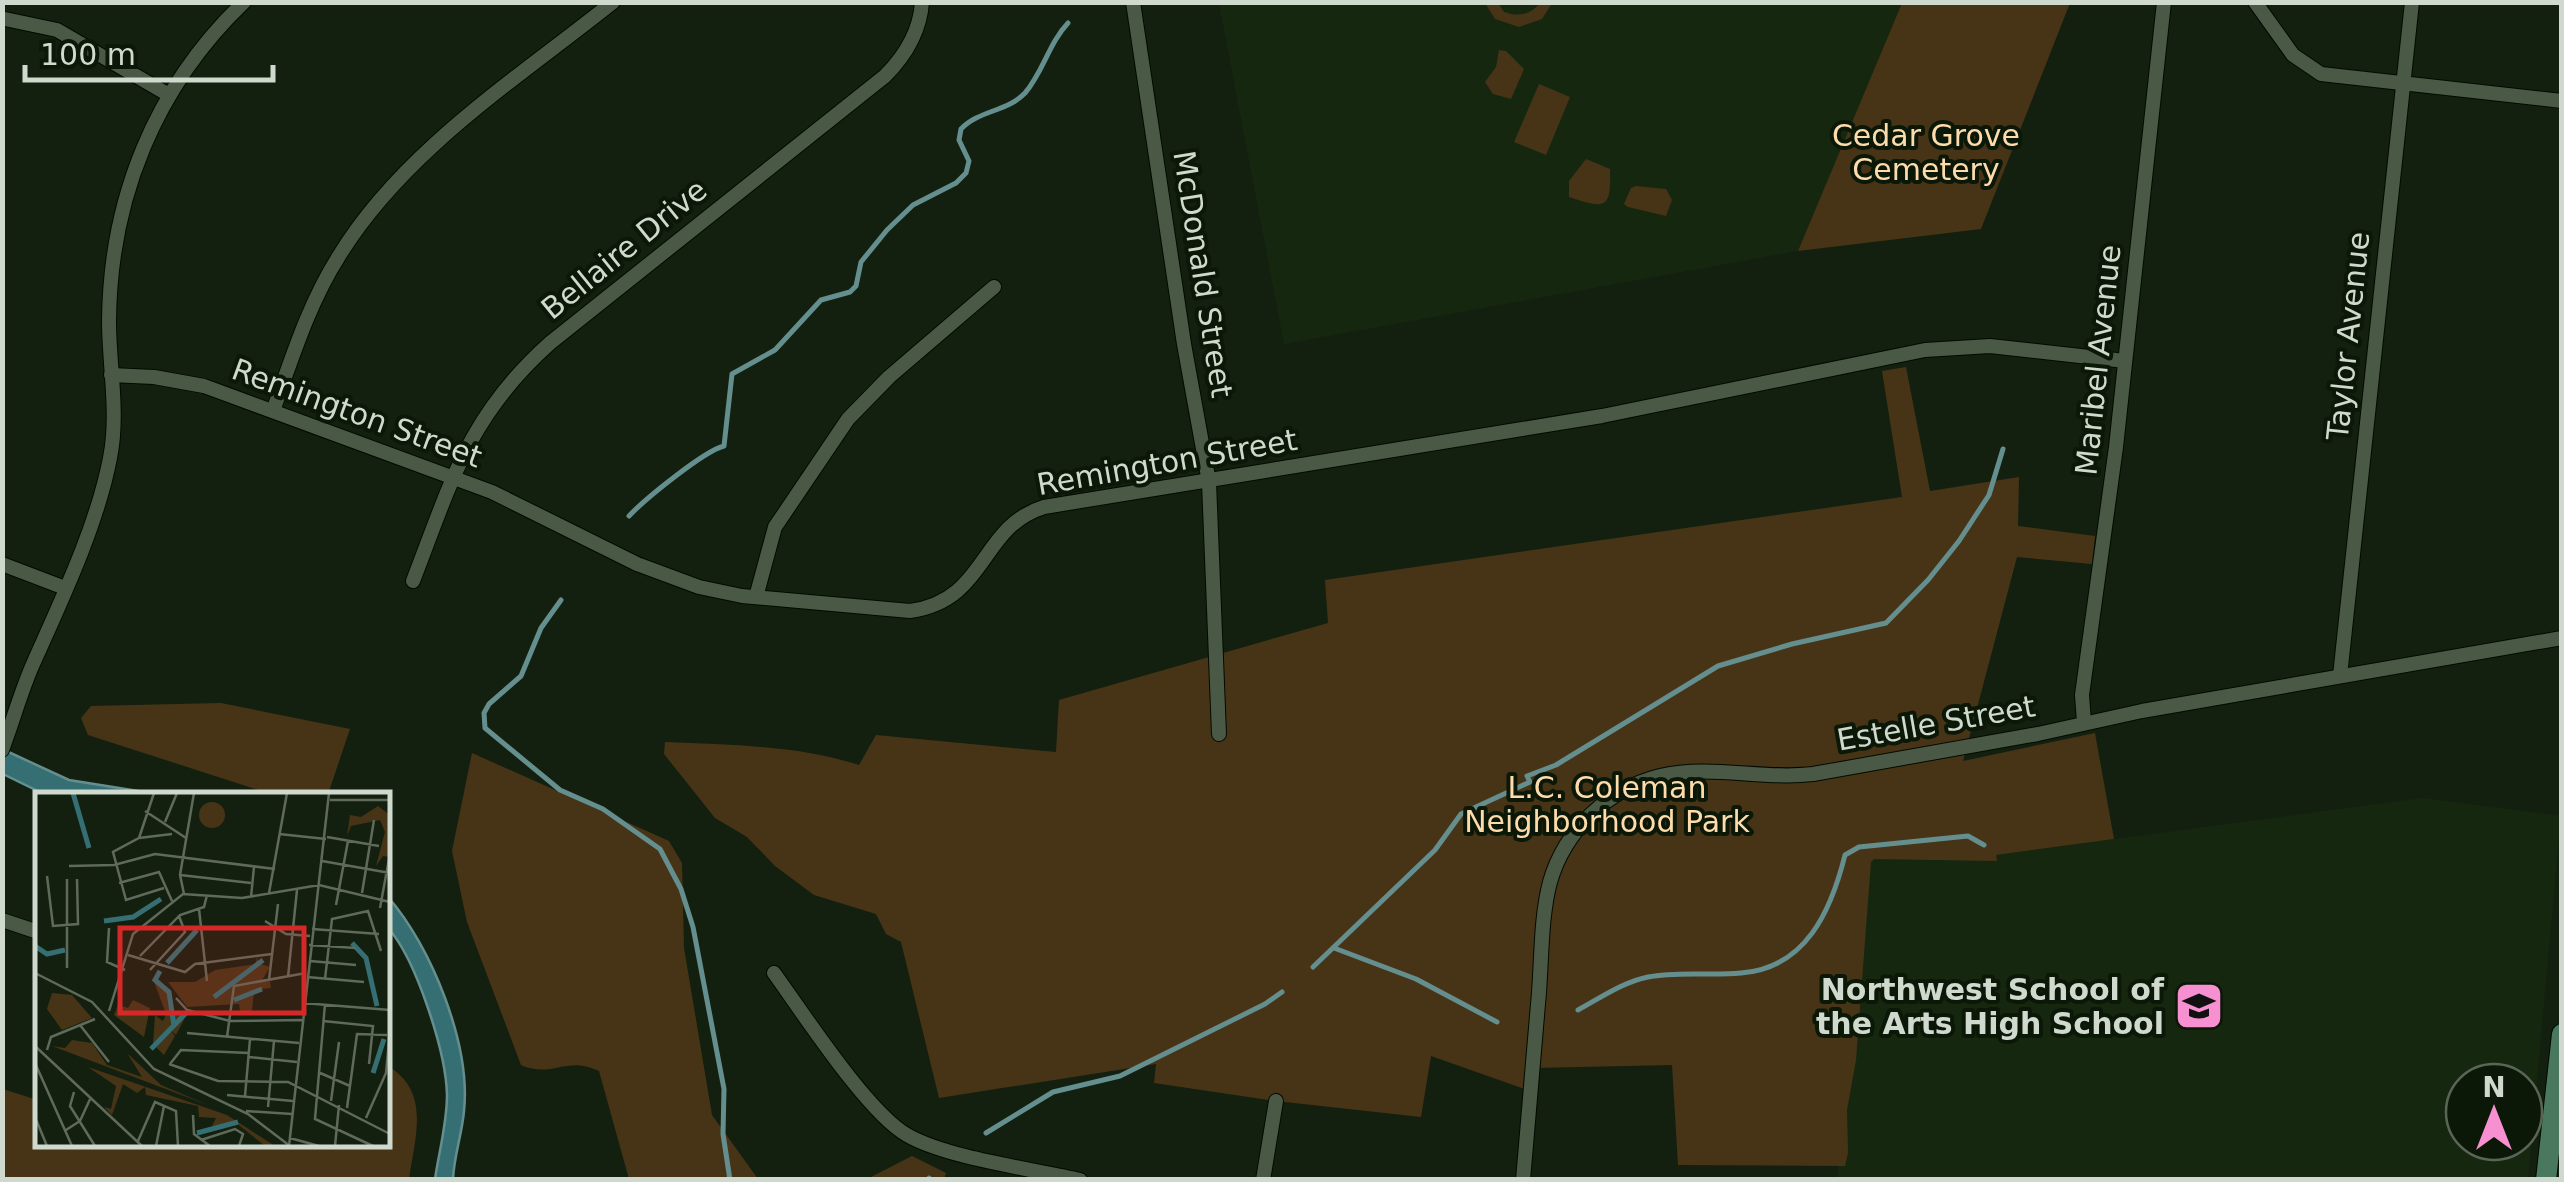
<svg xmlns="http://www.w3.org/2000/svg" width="2564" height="1182" viewBox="0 0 2564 1182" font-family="'DejaVu Sans',sans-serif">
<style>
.built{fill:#162710;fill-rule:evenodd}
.green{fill:#473417}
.water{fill:#366f73;stroke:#648f8e;stroke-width:2.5}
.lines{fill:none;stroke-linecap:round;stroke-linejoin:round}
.stream{stroke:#648f8e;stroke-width:5}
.minor-casing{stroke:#020a00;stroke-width:16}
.secondary-casing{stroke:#020a00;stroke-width:22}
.minor{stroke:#4a5945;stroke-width:14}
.secondary{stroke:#49785f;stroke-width:20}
.labels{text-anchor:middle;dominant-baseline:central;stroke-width:8;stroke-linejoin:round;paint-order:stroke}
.park-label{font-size:30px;fill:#fddbab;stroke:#0b1707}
.street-label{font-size:30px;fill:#d0d9cd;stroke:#0b1707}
.poi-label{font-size:30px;font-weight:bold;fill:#d0d9cd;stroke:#0b1707;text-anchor:end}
.inset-river{fill:none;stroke:#366f73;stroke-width:5}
.inset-road{fill:none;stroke:#5f6a5b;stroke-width:2.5}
.view{fill:#d62828;fill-opacity:0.15;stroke:#d62828;stroke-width:5}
.inset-edge{fill:none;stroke:#d0d9cd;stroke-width:5}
</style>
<rect width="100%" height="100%" fill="#13200f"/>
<g class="built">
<polygon points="1219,3 1902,3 1798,251 1284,344"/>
<path d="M2422,798L2561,816L2528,1179L1837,1180L1868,852L1995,855ZM2464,1082H2524V1142H2464Z"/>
</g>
<g class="green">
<path d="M1485,3H1498L1504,12C1519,17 1530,15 1540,3H1552L1542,19L1519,27L1495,19Z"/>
<polygon points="1902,3 2070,3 1981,229 1798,251"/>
<polygon points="1499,50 1506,51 1524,69 1511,99 1493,94 1485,82 1496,67"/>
<polygon points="1539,84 1570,97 1546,155 1514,142"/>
<path d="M1586,159L1610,169C1611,208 1607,210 1569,197V181Z"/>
<polygon points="1636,186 1666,189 1672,200 1666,216 1628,207 1624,204 1631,188"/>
<path d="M1906,367L1930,491L2019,477L2018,526L2095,536L2092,564L2017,557L1963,761L2095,733L2114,839L1996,855L1997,861L1874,859L1871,862L1856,1060L1847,1110L1848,1153L1845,1166L1678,1165L1672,1065L1533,1068L1530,1091L1431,1056L1421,1117L1276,1101L1154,1083L1156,1064L939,1098L901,942L886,934L876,914L814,895L775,866L747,837L715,818L664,754L665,742C730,745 797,745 859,765L876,735L1056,752L1059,700L1328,623L1325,580L1902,497L1882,371Z"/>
<polygon points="221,703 350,729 328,794 271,794 88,735 81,718 91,706"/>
<path d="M472,753L669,841L682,863L684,948L712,1115L758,1179H629L599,1071C565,1055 553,1079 521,1065L467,922L452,851Z"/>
<path d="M388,1066C431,1092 415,1137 409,1179H3V1089L37,1100L38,1144H388Z"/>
<polygon points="912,1156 946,1173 944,1179 867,1179"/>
</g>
<g class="water">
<polygon points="2,749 69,780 157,794 44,794 3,774"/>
<path d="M388,897C431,946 471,1044 464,1111C462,1134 454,1156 453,1179H435C439,1152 447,1123 447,1095C446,1052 416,959 388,928Z"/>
</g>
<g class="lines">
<g class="stream">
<path d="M629,516C645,499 704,451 724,446L732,374L775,350L821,300L850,292L856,286L861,262L887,230L913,205L956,183L966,173L969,161L959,140L961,129C979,110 1007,112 1025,93C1043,72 1049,43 1068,23"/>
<polyline points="561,600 541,628 521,676 489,704 484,713 485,728 560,790 603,809 660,849 681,889 693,927 724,1089 723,1134 730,1180"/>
<polyline points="1334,948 1416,979 1497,1022"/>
<polyline points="1313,967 1435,850 1461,814 1530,782 1527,776 1556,765 1718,666 1792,644 1886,623 1928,580 1959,541 1989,495 2003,449"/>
<path d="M1578,1010C1600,998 1623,982 1648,977C1678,971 1710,976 1741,973C1806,968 1831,911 1845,855L1859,847L1968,836L1984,845"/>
<polyline points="986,1133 1053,1092 1120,1076 1265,1004 1282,992"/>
<polyline points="928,1180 929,1178"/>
</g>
<g class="minor-casing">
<g id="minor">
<polyline points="1133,2 1184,344 1209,482 1219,734"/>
<polyline points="2255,2 2293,55 2321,74 2562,101"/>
<polyline points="5,19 57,30 169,95"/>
<path d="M111,375L154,377L204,386L492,492L637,564L699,587L742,596L910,611C988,600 979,527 1044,507L1602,416L1925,350L1990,346L2125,361"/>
<path d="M273,411C292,358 309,303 339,256C403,151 518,78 613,2"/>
<polyline points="2,564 65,588"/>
<path d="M413,581C451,483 468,416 550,343L885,76C905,56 920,32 922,2"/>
<polyline points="756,597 775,527 848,419 889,377 994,287"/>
<polyline points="2340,676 2412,2"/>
<polyline points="2084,722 2082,695 2116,447 2164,2"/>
<path d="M2,750C13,721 21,691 33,664C61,601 97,526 110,458C119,413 109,366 109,321C110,199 155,87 244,2"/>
<polyline points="2,920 38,932"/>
<path d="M774,973C803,1013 867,1112 907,1135C947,1158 1032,1169 1080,1180"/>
<polyline points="1263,1180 1276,1101"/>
<path d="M1523,1180C1528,1121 1533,1063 1538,1004C1542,965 1540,920 1550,882C1565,830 1608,789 1660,776C1710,764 1762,780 1813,774L2038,734L2142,711L2562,638"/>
</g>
</g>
<g class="secondary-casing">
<polyline id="secondary" points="2546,1180 2562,1034"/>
</g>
<use href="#minor" class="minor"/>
<use href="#secondary" class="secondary"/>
</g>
<defs>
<g id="school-square" transform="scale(2.5)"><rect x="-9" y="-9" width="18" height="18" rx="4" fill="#f690d0" stroke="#0b1707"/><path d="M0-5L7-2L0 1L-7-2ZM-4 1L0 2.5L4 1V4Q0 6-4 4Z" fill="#111"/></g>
</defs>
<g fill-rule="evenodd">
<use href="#school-square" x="2199" y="1006"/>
</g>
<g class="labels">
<g class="park-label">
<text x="1926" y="135">Cedar Grove<tspan x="1926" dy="34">Cemetery</tspan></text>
<text x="1607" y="787">L.C. Coleman<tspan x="1607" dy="34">Neighborhood Park</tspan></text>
</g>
<g class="street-label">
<text transform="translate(624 249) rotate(-39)">Bellaire Drive</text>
<text transform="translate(1203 274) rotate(81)">McDonald Street</text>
<text transform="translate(2348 336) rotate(-84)">Taylor Avenue</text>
<text transform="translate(2098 360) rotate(-84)">Maribel Avenue</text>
<text transform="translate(357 413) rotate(20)">Remington Street</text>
<text transform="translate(1167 462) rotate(-10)">Remington Street</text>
<text transform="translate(1936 723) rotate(-10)">Estelle Street</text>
</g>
<g class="poi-label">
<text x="2164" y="989">Northwest School of<tspan x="2164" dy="34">the Arts High School</tspan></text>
</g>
</g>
<g transform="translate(35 792)">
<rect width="355" height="355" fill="#13200f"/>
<path d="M164 23a13 13 0 1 1 26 0a13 13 0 1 1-26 0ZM343,14L355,23V65L348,64L341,74L350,40L345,28L316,34L312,44L315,23L326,25ZM222,162L223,171L235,175L226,190L235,189L236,196L219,198L217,220H205L204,212L152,215L133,190H160L180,178L221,172ZM119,190L133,196L140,221L153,220L141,243L134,237L140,244L129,263L118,252L120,223L128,229L131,222ZM17,201L37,203L57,226L27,238L12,217ZM98,208L115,216L109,245L79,223L83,213L93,216ZM37,248L57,251L72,273L107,285L92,261L126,293L173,313L17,254L30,256ZM53,275L192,323L240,354H230L200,330L177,334L181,326L164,325L163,314L111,303L110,295L102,301L88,292L77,323L69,315L76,317L81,294Z" fill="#473417"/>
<path class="inset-river" d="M38,1L54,56M69,129L98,125L126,107M317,151L331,166L342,214M0,154L12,162L30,158M132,171L162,138M125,179L120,188L134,200L139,234M179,205L228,168M199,208L227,197M116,257L152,220M338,281L349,247M162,341L203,330"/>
<path class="inset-road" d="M295,8H355M110,19L151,46M130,30L142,1M244,42L291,47M292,45L344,54M104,46L119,1M287,69L355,81M34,74L79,73L120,62L240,77M145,83L216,91M12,84L18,134L43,132L42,87M84,91L124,80L137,109M129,96L91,108L78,60L104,46L137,42M234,101L252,1M327,101L339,28M149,102L145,83L159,1M216,105L219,75M301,113L313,49M345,116L354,67M164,117L172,189M230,129L251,142L275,144M74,136L72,170L90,178M277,137L344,142M274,153L321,156M93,163L150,180L160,172L237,162M105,164L145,123L169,115L172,103M275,169L321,173M32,176V87M115,178L150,140L144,124M0,181L57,210L119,277L213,322L255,354M253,185L262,98M272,185L329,190M290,187L297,127L333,119L346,159M234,188L243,112M141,206L152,218L195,229L267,228M268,211L355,218M290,212L280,327L338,354M74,219L98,142L148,102L207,106L284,93L355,110M288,229L338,234L334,272M45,233L74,270M152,241L264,251M192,245L199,194L271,181M0,254L107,354M12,258L16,245L60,227M214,265L262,270M0,271L37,354M134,272L183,289L253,290L355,342M135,272L146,258L214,261M283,280L315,294M39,300L35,314L60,354M192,303L258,309M210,304L215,247M296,309L304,250M233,315L239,249M312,316L322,242L352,243M211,319L257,322M158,323L159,342L175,354M0,325L12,354M331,326L351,281L355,237M31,338L45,329L56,305M255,346L284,354M166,348L200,337L208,342L204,354M103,349L120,310L141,319L143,354M121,354L129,314M254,354L294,1M300,354L304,313"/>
<path class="view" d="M85,136H269V221H85Z"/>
<rect width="355" height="355" class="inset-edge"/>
</g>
<rect width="2564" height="1182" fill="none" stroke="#d0d9cd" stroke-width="10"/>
<g transform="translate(2494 1112)"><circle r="48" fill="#0b1707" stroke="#5a6556" stroke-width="2.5"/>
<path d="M0-8L18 38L0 25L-18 38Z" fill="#f690d0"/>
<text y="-15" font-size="28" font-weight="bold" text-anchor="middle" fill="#d0d9cd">N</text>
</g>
<path d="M25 65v15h248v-15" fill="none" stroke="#d0d9cd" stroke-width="5"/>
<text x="40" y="65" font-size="30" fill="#d0d9cd" stroke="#0b1707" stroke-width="8" paint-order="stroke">100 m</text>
</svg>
